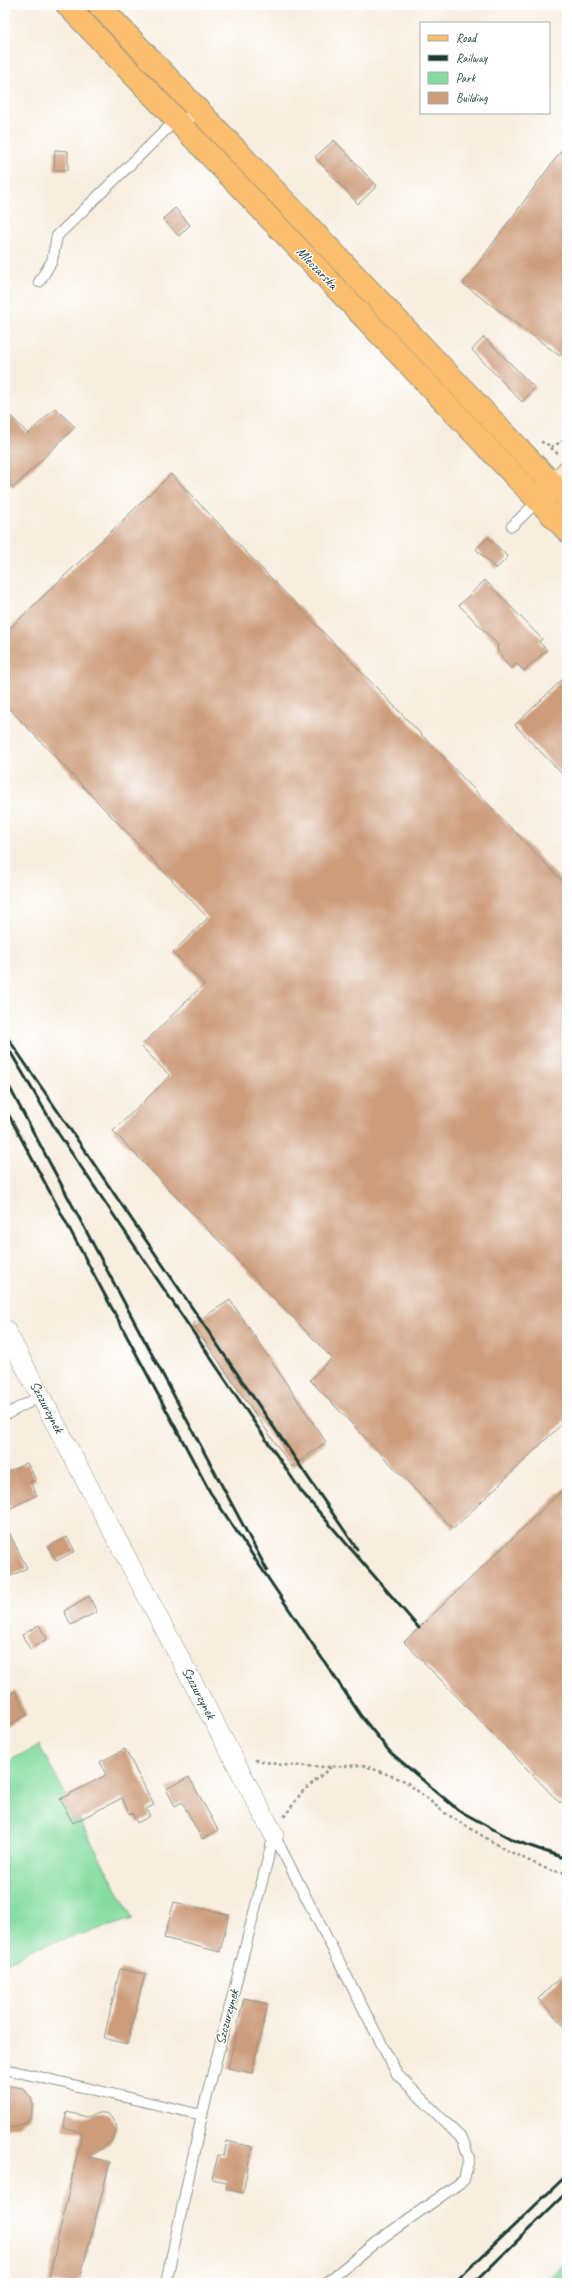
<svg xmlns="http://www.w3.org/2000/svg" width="572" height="2288" viewBox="0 0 572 2288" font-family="Caveat,sans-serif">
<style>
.green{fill:#84dca0;stroke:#528c6a}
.building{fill:#cd9c7a}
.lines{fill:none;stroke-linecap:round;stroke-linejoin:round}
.lane-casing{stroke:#8c968a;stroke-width:12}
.street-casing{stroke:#8c968a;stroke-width:20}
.secondary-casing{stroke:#8c968a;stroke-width:24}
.primary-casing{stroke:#8c968a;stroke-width:24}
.path{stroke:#8c968a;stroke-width:2.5;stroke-dasharray:3 3;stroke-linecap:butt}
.lane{stroke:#fff;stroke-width:10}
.street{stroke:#fff;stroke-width:19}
.secondary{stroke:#fde5c5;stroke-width:22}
.primary{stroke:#fbbd6e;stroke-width:22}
.rail{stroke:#1f3d34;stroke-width:3}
.labels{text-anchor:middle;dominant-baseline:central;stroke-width:3;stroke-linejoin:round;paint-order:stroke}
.street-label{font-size:14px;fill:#1f3d34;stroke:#fff}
</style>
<rect width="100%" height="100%" fill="#fff"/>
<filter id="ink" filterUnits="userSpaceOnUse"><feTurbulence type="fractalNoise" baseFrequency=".025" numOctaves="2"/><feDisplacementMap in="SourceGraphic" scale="8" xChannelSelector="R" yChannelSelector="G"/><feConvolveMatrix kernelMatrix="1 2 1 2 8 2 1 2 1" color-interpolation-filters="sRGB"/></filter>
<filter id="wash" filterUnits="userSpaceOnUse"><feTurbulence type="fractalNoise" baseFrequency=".012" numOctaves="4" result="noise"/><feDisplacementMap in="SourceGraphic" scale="16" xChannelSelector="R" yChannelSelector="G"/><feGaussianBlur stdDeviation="0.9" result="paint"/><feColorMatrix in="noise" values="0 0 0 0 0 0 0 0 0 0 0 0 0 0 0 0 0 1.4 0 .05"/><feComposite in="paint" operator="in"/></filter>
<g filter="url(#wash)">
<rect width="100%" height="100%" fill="#f8eedf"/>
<g class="green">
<polygon points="39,1745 133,1919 34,1948 5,1964 5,1763"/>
<polygon points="567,2261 567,2283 544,2283"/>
</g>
<g id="blocks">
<g class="building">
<polygon points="334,140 377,186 358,204 315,157"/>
<polygon points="567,143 567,347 560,356 463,284"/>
<polygon points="55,150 68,151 68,170 54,170"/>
<polygon points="175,208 190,225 179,236 163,219"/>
<polygon points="484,337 535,388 522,402 472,350"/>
<polygon points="55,408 75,427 13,488 5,479 5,410 28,434"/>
<polygon points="171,474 567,886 567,1419 453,1529 310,1380 332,1358 113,1131 170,1076 141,1046 204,984 173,952 208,918 5,704 5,633"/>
<polygon points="488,537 508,557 496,569 476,549"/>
<polygon points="485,580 542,639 539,642 547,650 524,671 517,664 511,669 501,657 502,656 497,650 498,645 459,605"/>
<polygon points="567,675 567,718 560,725 567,732 567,779 515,725"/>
<polygon points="230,1300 326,1442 292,1467 193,1324"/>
<polygon points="27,1463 36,1480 30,1482 37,1495 11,1508 5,1496 5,1473"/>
<polygon points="567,1486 567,1796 560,1803 404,1642"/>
<polygon points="5,1525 27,1568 5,1579"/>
<polygon points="67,1537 75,1551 56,1561 48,1547"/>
<polygon points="89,1596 97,1612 71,1625 64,1611"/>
<polygon points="39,1625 47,1639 30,1649 22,1635"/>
<polygon points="15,1691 27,1715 5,1727 5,1697"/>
<polygon points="125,1749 154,1805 146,1809 150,1816 137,1823 132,1813 129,1814 122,1798 73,1823 60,1799 106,1775 100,1762"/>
<polygon points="189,1777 218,1830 202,1839 182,1802 175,1806 166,1789"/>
<polygon points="174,1902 229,1915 220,1952 164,1938"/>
<polygon points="120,1969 145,1974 127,2044 104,2038"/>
<polygon points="567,1971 567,2029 538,1999"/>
<polygon points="244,1998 268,2004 252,2073 228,2068"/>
<polygon points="5,2085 23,2088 32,2099 32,2113 29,2119 17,2127 5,2128"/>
<polygon points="67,2112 87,2117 98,2113 105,2113 111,2116 117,2127 113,2140 89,2157 110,2162 79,2283 48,2283 82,2133 63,2128"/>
<polygon points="227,2141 252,2147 243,2193 226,2189 227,2182 212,2179 218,2155 224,2156"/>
</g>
</g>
</g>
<g filter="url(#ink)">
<use href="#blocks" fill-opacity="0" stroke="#8c968a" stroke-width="1"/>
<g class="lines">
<g class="lane-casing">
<g id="lane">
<polyline points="39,282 52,261 57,236 176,120 195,116 202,118"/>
<polyline points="512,526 538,501"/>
<polyline points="5,1415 41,1396"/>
<polyline points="274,1835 397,2074 463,2140 469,2158 464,2180 375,2243 326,2283"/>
<polyline points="5,2069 202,2115 166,2283"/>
<polyline points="202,2115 274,1835"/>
</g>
</g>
<g class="street-casing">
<polyline id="street" points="5,1329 274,1835"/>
</g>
<g class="secondary-casing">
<polyline id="secondary" points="541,499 567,472"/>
</g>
<g class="primary-casing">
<g id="primary">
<polyline points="67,5 567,531"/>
<polyline points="99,5 567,499"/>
</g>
</g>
<g class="path">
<polyline points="541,442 546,443 559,455"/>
<polyline points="551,447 567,439"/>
<polyline points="255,1760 282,1765 327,1767 363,1765 405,1781 445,1813 504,1849 549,1870 567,1873"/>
<polyline points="284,1817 302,1792 331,1767"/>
</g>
<use href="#lane" class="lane"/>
<use href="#street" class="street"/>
<use href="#secondary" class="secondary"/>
<use href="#primary" class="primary"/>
<g class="rail">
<polyline points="5,1034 357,1549"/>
<polyline points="5,1043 58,1133 301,1491 419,1628"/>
<polyline points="5,1079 267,1570"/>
<polyline points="5,1108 210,1492 361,1716 390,1752 458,1810 513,1840 567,1859"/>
<polyline points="454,2283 567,2175"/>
<polyline points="474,2283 567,2192"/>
</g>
</g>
</g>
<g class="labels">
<g class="street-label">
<text transform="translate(317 268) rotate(46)">Mleczarska</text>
<text transform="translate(47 1407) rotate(62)">Szczurzynek</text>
<text transform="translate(199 1693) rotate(62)">Szczurzynek</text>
<text transform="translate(227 2017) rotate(-75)">Szczurzynek</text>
</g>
</g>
<rect width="572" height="2288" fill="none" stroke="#fff" stroke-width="20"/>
<rect x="420" y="22" width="130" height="92" fill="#ffffff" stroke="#a5b1ae"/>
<rect x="428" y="35" width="20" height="6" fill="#fbbd6e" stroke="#a5b1ae"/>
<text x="456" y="42" font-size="12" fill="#1f3d34">Road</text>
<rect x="428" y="55" width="20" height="6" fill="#1f3d34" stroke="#a5b1ae"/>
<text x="456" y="62" font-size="12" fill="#1f3d34">Railway</text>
<rect x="428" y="72" width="20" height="12" fill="#84dca0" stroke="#a5b1ae"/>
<text x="456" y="82" font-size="12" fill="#1f3d34">Park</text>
<rect x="428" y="92" width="20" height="12" fill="#cd9c7a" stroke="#a5b1ae"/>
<text x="456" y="102" font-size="12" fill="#1f3d34">Building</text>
</svg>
